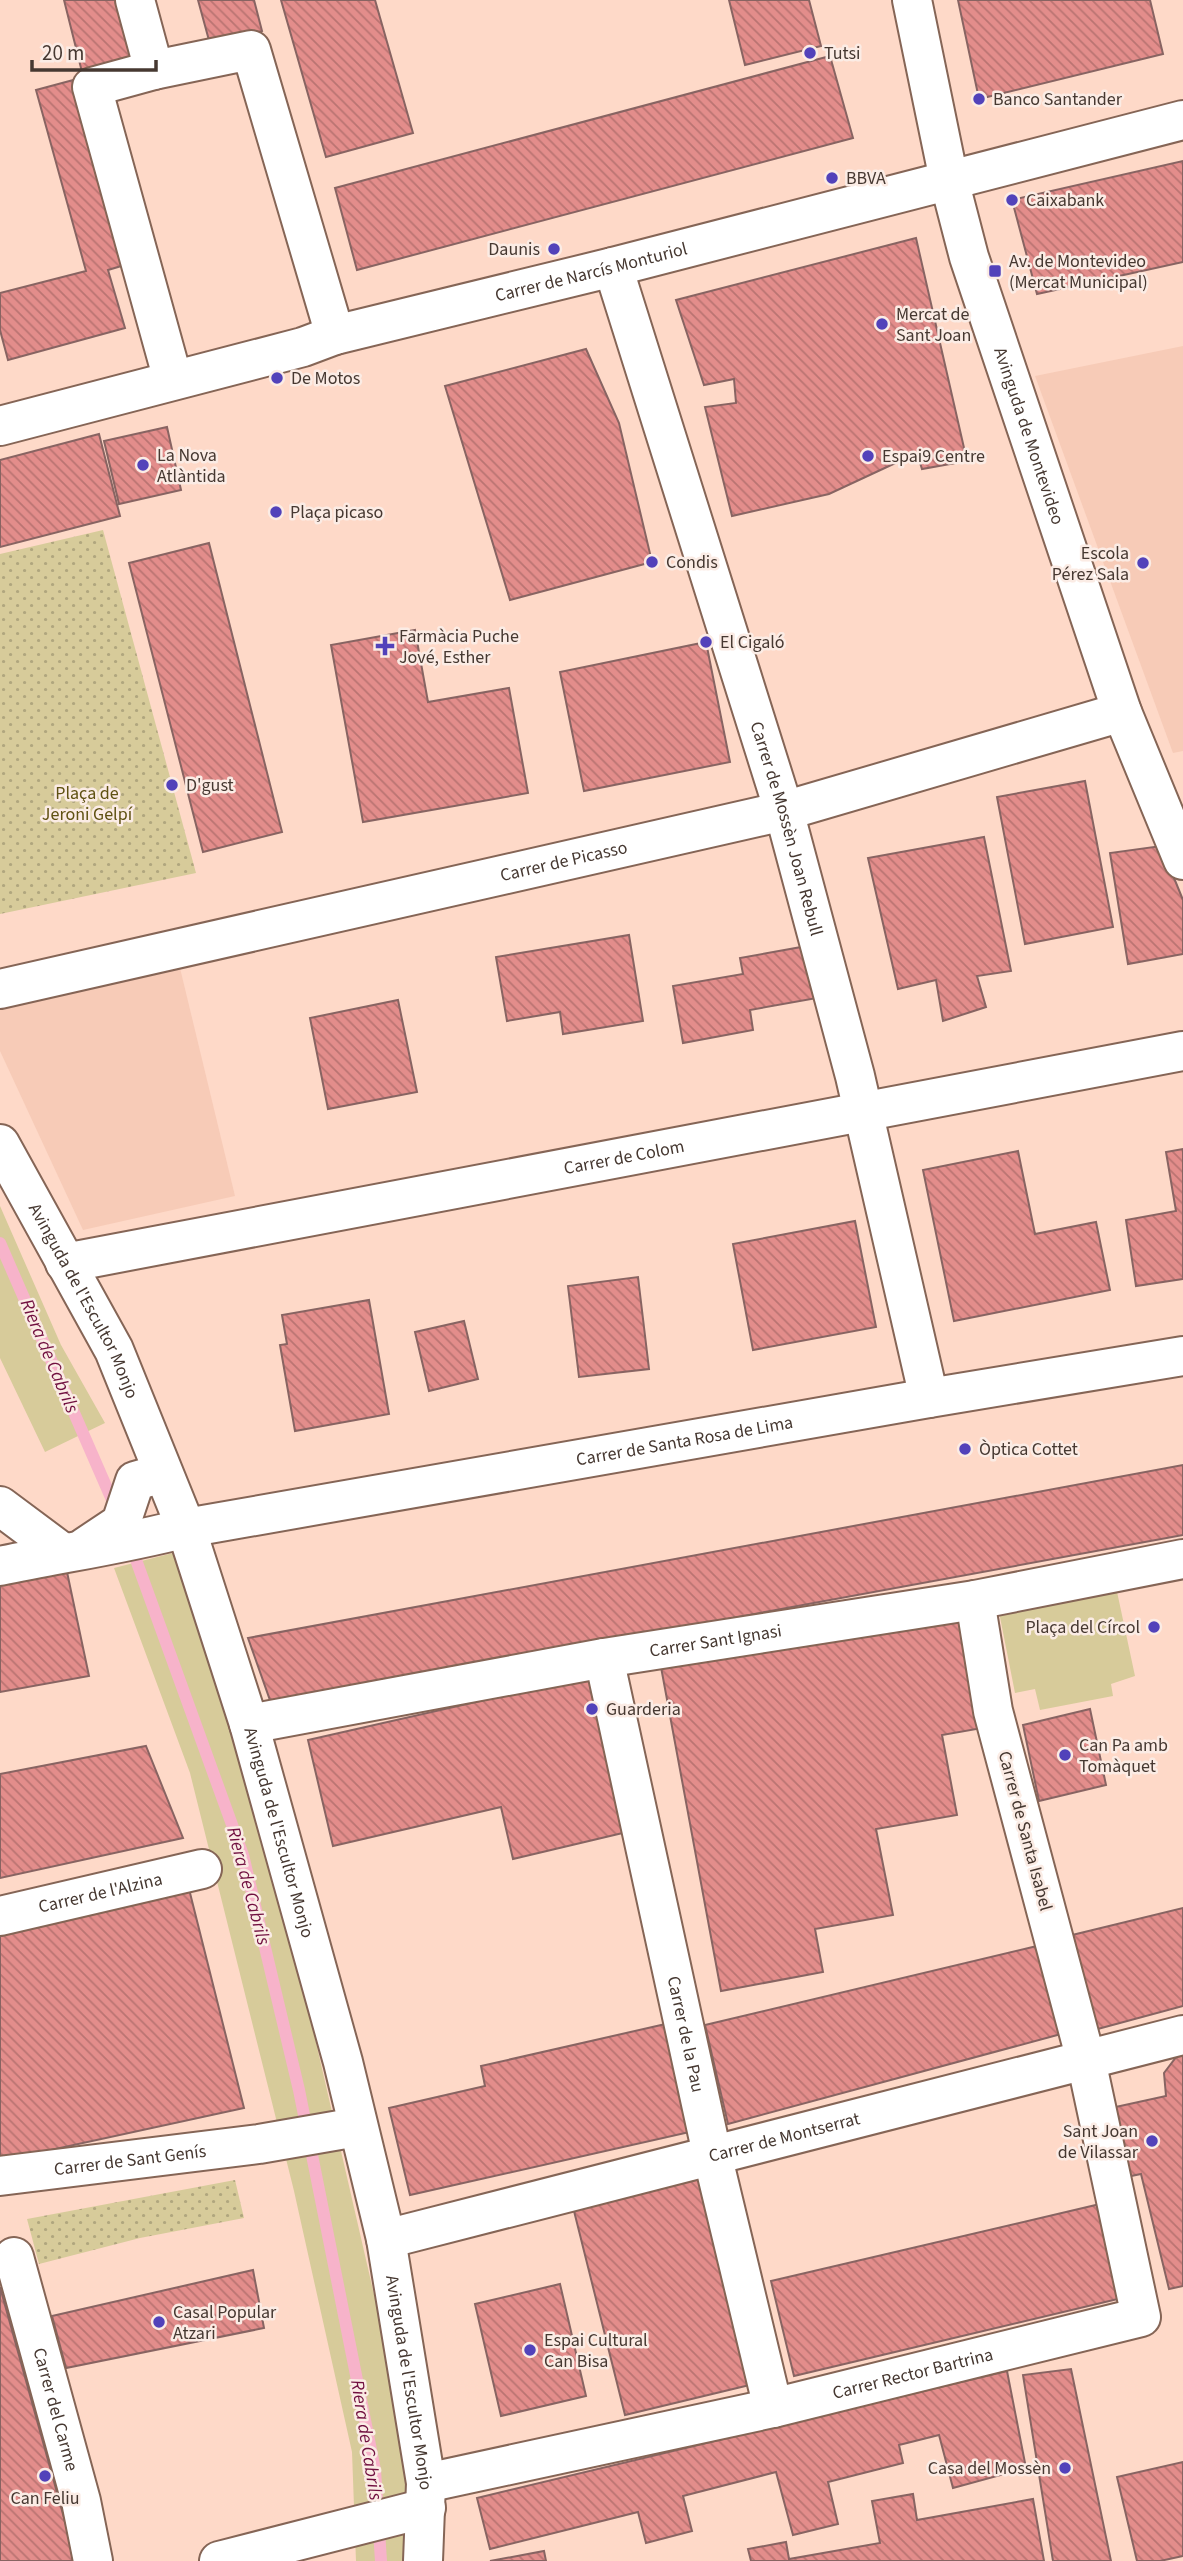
<svg xmlns="http://www.w3.org/2000/svg" width="1183" height="2561" viewBox="0 0 1183 2561" font-family="'Source Sans 3',sans-serif">
<style>
.built{fill:#f7cbb7}
.green{fill:#d7cb9a}
.park{fill:url(#park-dots)}
.lines{fill:none;stroke-linecap:round;stroke-linejoin:round}
.stream{stroke:#f7b3ca;stroke-width:12}
.building{fill:url(#building-back-hatch);stroke:#886462;stroke-width:2}
.street-casing{stroke:#856556;stroke-width:42}
.secondary-casing{stroke:#856556;stroke-width:42}
.street{stroke:#fff;stroke-width:38}
.secondary{stroke:#fff;stroke-width:38}
.poi-dot{fill:#5242ba;stroke:#fbece5;stroke-width:2.5}
.labels{text-anchor:middle;dominant-baseline:central;stroke-width:5;stroke-linejoin:round;paint-order:stroke}
.poi-label{font-size:18px;fill:#463831;stroke:#fbece5;text-anchor:start}
.street-label{font-size:18px;fill:#463831;stroke:#fbece5}
.park-label{font-size:18px;fill:#5f5112;stroke:#fbece5}
.water-label{font-size:19px;font-style:italic;fill:#711040;stroke:#fbece5}
</style>
<defs>
<pattern id="park-dots" width="8" height="8" patternUnits="userSpaceOnUse" patternTransform="scale(1.75)"><rect width="8" height="8" fill="#d7cb9a"/><path d="M2 2h.1M6 6h.1" fill="none" stroke="#b0a67e" stroke-width="1.8" stroke-linecap="round"/></pattern>
<pattern id="building-back-hatch" width="6" height="6" patternUnits="userSpaceOnUse" patternTransform="scale(1.75)"><rect width="6" height="6" fill="#e38d8b"/><path d="M-1 5l2 2M0 0l6 6M5-1l2 2" fill="none" stroke="#ba7472"/></pattern>
</defs>
<rect width="100%" height="100%" fill="#fed9c8"/>
<g class="built">
<polygon points="1183,346 1183,751 1173,753 1035,376"/>
<polygon points="180,968 235,1196 83,1230 0,1051 0,1008"/>
</g>
<g class="green">
<polygon points="0,1206 61,1345 105,1423 45,1452 0,1358"/>
<polygon points="173,1553 216,1671 309,2012 393,2377 411,2532 410,2561 356,2561 352,2452 294,2191 190,1773 114,1568"/>
<polygon points="1116,1587 1135,1676 1111,1684 1113,1696 1040,1710 1035,1689 1015,1693 998,1607"/>
</g>
<g class="park">
<polygon points="103,530 196,873 0,914 0,554"/>
<polygon points="235,2180 244,2218 140,2238 39,2264 27,2219"/>
</g>
<g class="lines">
<g class="stream">
<polyline points="0,1243 116,1509"/>
<polyline points="131,1546 243,1855 299,2090 375,2470 381,2561"/>
</g>
</g>
<g class="building">
<polygon points="64,0 123,0 141,70 85,84"/>
<polygon points="198,0 254,0 262,31 210,44"/>
<polygon points="281,0 375,0 413,133 326,157"/>
<polygon points="729,0 809,0 821,46 745,65"/>
<polygon points="958,0 1150,0 1163,54 979,99"/>
<polygon points="830,56 853,138 357,270 335,188"/>
<polygon points="77,79 128,264 108,270 125,328 8,360 0,330 0,293 86,271 36,90"/>
<polygon points="1183,161 1183,262 1037,294 1012,200"/>
<polygon points="916,238 967,461 922,469 917,453 829,494 732,516 705,407 736,403 734,379 704,385 676,300"/>
<polygon points="586,349 619,423 652,562 510,600 445,386"/>
<polygon points="167,427 181,490 119,504 104,441"/>
<polygon points="99,434 120,516 0,547 0,460"/>
<polygon points="209,543 282,832 203,852 129,563"/>
<polygon points="415,630 428,702 509,688 528,793 363,822 331,645"/>
<polygon points="706,642 730,762 584,791 560,672"/>
<polygon points="1085,781 1113,927 1025,944 997,797"/>
<polygon points="984,837 1011,971 977,976 986,1007 943,1021 936,980 898,989 868,858"/>
<polygon points="1161,846 1183,900 1183,954 1128,964 1110,853"/>
<polygon points="629,935 643,1021 563,1034 560,1012 507,1021 496,957"/>
<polygon points="807,946 817,998 750,1010 753,1030 683,1043 673,986 743,974 740,958"/>
<polygon points="398,1000 417,1092 328,1109 310,1018"/>
<polygon points="1183,1149 1183,1279 1136,1286 1126,1220 1176,1211 1166,1152"/>
<polygon points="1018,1151 1035,1234 1096,1222 1110,1290 954,1321 923,1170"/>
<polygon points="855,1221 876,1327 753,1350 733,1244"/>
<polygon points="638,1277 649,1369 579,1377 568,1286"/>
<polygon points="369,1300 389,1414 295,1431 280,1345 287,1344 282,1315"/>
<polygon points="464,1321 478,1379 429,1391 415,1332"/>
<polygon points="1183,1465 1183,1535 271,1703 248,1638"/>
<polygon points="67,1572 89,1676 0,1692 0,1584"/>
<polygon points="967,1612 988,1727 942,1735 957,1815 876,1829 893,1915 815,1929 823,1972 721,1991 661,1667"/>
<polygon points="591,1676 627,1832 513,1859 501,1807 333,1846 308,1740"/>
<polygon points="1090,1709 1106,1785 1039,1801 1023,1725"/>
<polygon points="146,1746 183,1838 0,1878 0,1774"/>
<polygon points="189,1889 244,2108 0,2161 0,1931"/>
<polygon points="1183,1908 1183,2006 1094,2030 1068,1936"/>
<polygon points="1037,1946 1061,2034 728,2124 705,2025"/>
<polygon points="670,2023 694,2131 410,2195 389,2108 485,2086 481,2066"/>
<polygon points="1183,2055 1183,2286 1169,2289 1141,2174 1131,2176 1111,2108 1166,2096 1164,2073 1177,2056"/>
<polygon points="707,2174 758,2383 625,2415 573,2207"/>
<polygon points="1100,2204 1122,2298 794,2376 771,2281"/>
<polygon points="253,2270 264,2328 66,2368 52,2316"/>
<polygon points="560,2284 586,2396 501,2416 475,2304"/>
<polygon points="0,2287 76,2561 0,2561"/>
<polygon points="1071,2369 1111,2561 1053,2561 1023,2375"/>
<polygon points="1007,2371 1026,2468 953,2488 939,2435 899,2445 903,2463 828,2482 838,2524 793,2535 776,2472 683,2496 692,2531 646,2543 638,2512 490,2549 477,2498"/>
<polygon points="1183,2462 1183,2556 1160,2561 1137,2561 1117,2477"/>
<polygon points="913,2494 917,2520 1033,2499 1044,2561 751,2561 748,2549 786,2542 789,2559 880,2543 872,2501"/>
<polygon points="544,2551 546,2561 490,2561"/>
</g>
<g class="lines">
<g class="street-casing">
<g id="street">
<polyline points="135,0 154,70 251,50 335,335"/>
<path id="s1" d="M912,0L949,180L969,257L1122,712L1183,860"/>
<polyline points="154,70 92,87 173,380"/>
<path id="s2" d="M613,267L784,811L855,1076L929,1398"/>
<path id="s3" d="M0,426L303,347L335,335L613,267L1183,120"/>
<path id="s4" d="M0,989L784,811L1122,712"/>
<path id="s5" d="M65,1263L1183,1051"/>
<polyline points="0,1506 63,1553"/>
<polyline points="85,1547 121,1523 135,1481 163,1473"/>
<path id="s6" d="M0,1566C62,1553 125,1544 186,1528L929,1398L1183,1356"/>
<path id="s7" d="M604,1658L712,2154L773,2408"/>
<path id="s8" d="M249,1724L604,1658L975,1600L1183,1559"/>
<path id="s9" d="M0,1916L202,1869"/>
<path id="s10" d="M0,2176L259,2144L357,2127"/>
<path id="s11" d="M386,2239L1183,2035"/>
<path id="s12" d="M14,2257L81,2501L93,2561"/>
<path id="s13" d="M426,2483L773,2408L1141,2317L1086,2060L993,1711L975,1600"/>
<polyline points="219,2561 426,2508"/>
</g>
</g>
<g class="secondary-casing">
<g id="secondary">
<path id="s14" d="M0,1144L114,1350L186,1528L249,1724L343,2062L386,2239L426,2483L423,2561"/>
</g>
</g>
<use href="#street" class="street"/>
<use href="#secondary" class="secondary"/>
</g>
<g class="poi-dot">
<circle cx="810" cy="53" r="7"/>
<circle cx="979" cy="99" r="7"/>
<circle cx="832" cy="178" r="7"/>
<circle cx="1012" cy="200" r="7"/>
<circle cx="554" cy="249" r="7"/>
<rect x="988" y="264" width="14" height="14" rx="3.5"/>
<circle cx="882" cy="324" r="7"/>
<circle cx="277" cy="378" r="7"/>
<circle cx="868" cy="456" r="7"/>
<circle cx="143" cy="465" r="7"/>
<circle cx="276" cy="512" r="7"/>
<circle cx="652" cy="562" r="7"/>
<circle cx="1143" cy="563" r="7"/>
<circle cx="706" cy="642" r="7"/>
<path d="M381.5 635.5h7v7h7v7h-7v7h-7v-7h-7v-7h7z"/>
<circle cx="172" cy="785" r="7"/>
<circle cx="965" cy="1449" r="7"/>
<circle cx="1154" cy="1627" r="7"/>
<circle cx="592" cy="1709" r="7"/>
<circle cx="1065" cy="1755" r="7"/>
<circle cx="1152" cy="2141" r="7"/>
<circle cx="159" cy="2322" r="7"/>
<circle cx="530" cy="2350" r="7"/>
<circle cx="1065" cy="2468" r="7"/>
<circle cx="45" cy="2476" r="7"/>
</g>
<g class="labels">
<g class="poi-label">
<text x="824" y="53">Tutsi</text>
<text x="993" y="99">Banco Santander</text>
<text x="846" y="178">BBVA</text>
<text x="1026" y="200">Caixabank</text>
<text x="540" y="249" text-anchor="end">Daunis</text>
<text x="1009" y="261">Av. de Montevideo<tspan x="1009" dy="21">(Mercat Municipal)</tspan></text>
<text x="896" y="314">Mercat de<tspan x="896" dy="21">Sant Joan</tspan></text>
<text x="291" y="378">De Motos</text>
<text x="157" y="455">La Nova<tspan x="157" dy="21">Atlàntida</tspan></text>
<text x="882" y="456">Espai9 Centre</text>
<text x="290" y="512">Plaça picaso</text>
<text x="1129" y="553" text-anchor="end">Escola<tspan x="1129" dy="21">Pérez Sala</tspan></text>
<text x="666" y="562">Condis</text>
<text x="399" y="636">Farmàcia Puche<tspan x="399" dy="21">Jové, Esther</tspan></text>
<text x="720" y="642">El Cigaló</text>
<text x="186" y="785">D'gust</text>
<text x="979" y="1449">Òptica Cottet</text>
<text x="1140" y="1627" text-anchor="end">Plaça del Círcol</text>
<text x="606" y="1709">Guarderia</text>
<text x="1079" y="1745">Can Pa amb<tspan x="1079" dy="21">Tomàquet</tspan></text>
<text x="1138" y="2131" text-anchor="end">Sant Joan<tspan x="1138" dy="21">de Vilassar</tspan></text>
<text x="173" y="2312">Casal Popular<tspan x="173" dy="21">Atzari</tspan></text>
<text x="544" y="2340">Espai Cultural<tspan x="544" dy="21">Can Bisa</tspan></text>
<text x="1051" y="2468" text-anchor="end">Casa del Mossèn</text>
<text x="45" y="2498" text-anchor="middle">Can Feliu</text>
</g>
<g class="street-label">
<text stroke="none"><textPath href="#s3" startOffset="611">Carrer de Narcís Monturiol</textPath></text>
<text stroke="none"><textPath href="#s1" startOffset="452">Avinguda de Montevideo</textPath></text>
<text stroke="none"><textPath href="#s2" startOffset="588">Carrer de Mossèn Joan Rebull</textPath></text>
<text stroke="none"><textPath href="#s4" startOffset="578">Carrer de Picasso</textPath></text>
<text stroke="none"><textPath href="#s5" startOffset="569">Carrer de Colom</textPath></text>
<text stroke="none"><textPath href="#s14" startOffset="178">Avinguda de l'Escultor Monjo</textPath></text>
<text stroke="none"><textPath href="#s6" startOffset="696">Carrer de Santa Rosa de Lima</textPath></text>
<text stroke="none"><textPath href="#s8" startOffset="474">Carrer Sant Ignasi</textPath></text>
<text transform="translate(1025 1831) rotate(75)">Carrer de Santa Isabel</text>
<text stroke="none"><textPath href="#s14" startOffset="746">Avinguda de l'Escultor Monjo</textPath></text>
<text stroke="none"><textPath href="#s9" startOffset="103">Carrer de l'Alzina</textPath></text>
<text stroke="none"><textPath href="#s7" startOffset="385">Carrer de la Pau</textPath></text>
<text stroke="none"><textPath href="#s11" startOffset="411">Carrer de Montserrat</textPath></text>
<text stroke="none"><textPath href="#s10" startOffset="131">Carrer de Sant Genís</textPath></text>
<text stroke="none"><textPath href="#s13" startOffset="499">Carrer Rector Bartrina</textPath></text>
<text stroke="none"><textPath href="#s14" startOffset="1312">Avinguda de l'Escultor Monjo</textPath></text>
<text stroke="none"><textPath href="#s12" startOffset="158">Carrer del Carme</textPath></text>
</g>
<g class="park-label">
<text x="87" y="793">Plaça de<tspan x="87" dy="21">Jeroni Gelpí</tspan></text>
</g>
<g class="water-label">
<text transform="translate(49 1356) rotate(67)">Riera de Cabrils</text>
<text transform="translate(248 1886) rotate(75)">Riera de Cabrils</text>
<text transform="translate(366 2440) rotate(81)">Riera de Cabrils</text>
</g>
</g>
<path d="M32 60v10h124v-10" fill="none" stroke="#463831" stroke-width="3.5"/>
<text x="42" y="60" font-size="21" fill="#463831" stroke="#fbece5" stroke-width="5" paint-order="stroke">20 m</text>
</svg>
